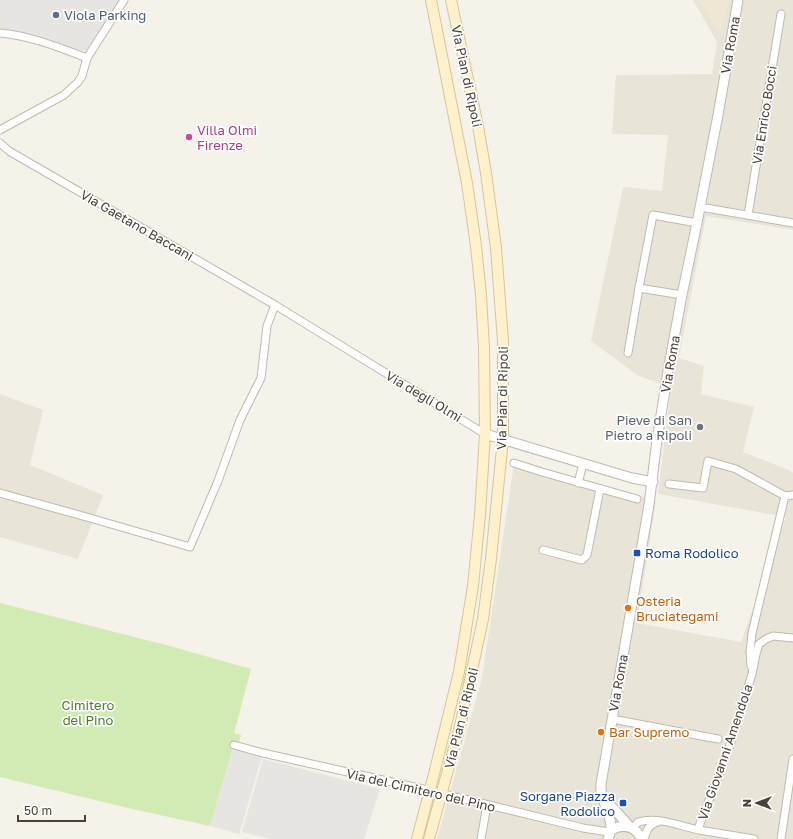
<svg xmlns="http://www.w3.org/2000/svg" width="793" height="839" viewBox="0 0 793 839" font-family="'Golos Text',sans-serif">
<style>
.residential{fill:#e9e4d8}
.education{fill:#efe7d4}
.green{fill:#d2eab3}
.parking{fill:#e7e5e2}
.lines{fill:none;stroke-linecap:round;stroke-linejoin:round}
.minor-casing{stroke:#c1b9ac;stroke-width:9}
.tertiary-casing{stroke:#c1b9ac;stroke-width:11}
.secondary-casing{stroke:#d6c599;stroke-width:12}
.minor{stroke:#fff;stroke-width:7}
.tertiary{stroke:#fff;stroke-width:9}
.secondary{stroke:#fff1cb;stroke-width:10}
.service-dot{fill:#5c6f8a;stroke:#fff;stroke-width:1.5}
.hotel-dot{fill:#d1479c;stroke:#fff;stroke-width:1.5}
.worship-dot{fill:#6b7280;stroke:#fff;stroke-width:1.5}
.transit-dot{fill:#1a4fb4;stroke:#fff;stroke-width:1.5}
.food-dot{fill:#e8710a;stroke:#fff;stroke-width:1.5}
.labels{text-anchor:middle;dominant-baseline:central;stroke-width:3.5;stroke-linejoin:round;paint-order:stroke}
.service-label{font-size:13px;fill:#4e5e75;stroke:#fff;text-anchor:start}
.street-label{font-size:13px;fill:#4a4238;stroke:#fff}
.hotel-label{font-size:13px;fill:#b23c85;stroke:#fff;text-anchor:start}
.worship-label{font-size:13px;fill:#5b616d;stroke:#fff;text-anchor:end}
.transit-label{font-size:13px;fill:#164399;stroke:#fff;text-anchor:start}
.food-label{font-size:13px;fill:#c56008;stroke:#fff;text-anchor:start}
.park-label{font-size:13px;fill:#4b7e28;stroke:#fff}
</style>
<rect width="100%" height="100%" fill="#f5f2ea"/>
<g class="residential">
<polygon points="693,0 793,0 793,230 706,216 679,358 704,366 701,394 754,407 743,452 791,471 791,473 793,472 793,839 437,839 482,678 514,464 656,500 637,623 741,642 786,517 658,494 671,388 637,375 591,341 623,187 662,191 668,135 612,134 616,75 712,74 717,42"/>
<polygon points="0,394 43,410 30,465 103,495 78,559 0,537"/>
</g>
<polygon class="education" points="699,0 729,0 721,34"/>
<polygon class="green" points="0,603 166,645 251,669 234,733 241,735 239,742 235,741 210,826 128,808 0,777"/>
<g class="parking">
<polygon points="0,0 122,0 87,50 84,51 69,47 35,35 11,30 0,29"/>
<polygon points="234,745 263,753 239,834 210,826"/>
<polygon points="263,759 380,789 364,839 270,839 242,832"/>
<polygon points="591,805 595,806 603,816 604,818 601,823 597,824 588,824"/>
</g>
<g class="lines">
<g class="minor-casing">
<g id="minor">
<path d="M0,33C31,36 58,47 87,58"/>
<polyline points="0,130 64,95 78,82 82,76 87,58 124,0"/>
<polyline points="0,143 9,151 275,305 485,434"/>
<polyline points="700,207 793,223"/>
<polyline points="748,215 781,14"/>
<polyline points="682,295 639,288 653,215 697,223"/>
<polyline points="628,353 639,288"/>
<polyline points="514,463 542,472 637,499"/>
<polyline points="578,483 583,464"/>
<polyline points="669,484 703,488 708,461 736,469 785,496 793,495"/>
<polyline points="0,493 90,518 190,547 218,481 240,420 261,378 267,326 275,305"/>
<polyline points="543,550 582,560 587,555 600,489"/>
<polyline points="751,666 750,652 752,633 785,496"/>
<polyline points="612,719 718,739"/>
<polyline points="234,745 263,753 423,789 583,828 609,832"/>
<path d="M633,828L638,822C657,816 680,826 699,830C717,833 736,836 754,839"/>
<polyline points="698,829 731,742 752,674 756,654 759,644 766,639 773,636 793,638"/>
<polyline points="481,839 487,805"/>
<path d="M644,839C647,830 648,825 658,822"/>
<polyline points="781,839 793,759"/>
</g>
</g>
<g class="tertiary-casing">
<g id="tertiary">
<polyline points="485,434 632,478 653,482"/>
<polyline points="604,800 615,810 630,827"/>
<path d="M611,830C611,822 609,814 606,807C603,799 600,793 601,784L649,505L657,440L668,371L682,295L697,223L718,115L738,0"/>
<path d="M608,839L611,830C624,823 635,826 642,839"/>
</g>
</g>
<g class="secondary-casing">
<g id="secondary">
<polyline points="417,839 434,774 459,672 473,586 480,515 485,434 484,348 481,295 476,246 467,183 431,0"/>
<polyline points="429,839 460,726 483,619 491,559 503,439 503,341 496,248 486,173 478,126 451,0"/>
</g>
</g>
<use href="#minor" class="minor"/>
<use href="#tertiary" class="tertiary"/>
<use href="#secondary" class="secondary"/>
</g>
<circle class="service-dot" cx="56" cy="15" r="4"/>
<circle class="hotel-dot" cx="189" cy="137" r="4"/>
<circle class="worship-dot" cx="700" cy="427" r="4"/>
<g class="transit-dot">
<rect x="633" y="549" width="8" height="8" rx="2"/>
<rect x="619" y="799" width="8" height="8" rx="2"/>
</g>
<g class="food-dot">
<circle cx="628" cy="608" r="4"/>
<circle cx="601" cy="732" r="4"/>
</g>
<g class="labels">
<g class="service-label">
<text x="64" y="15">Viola Parking</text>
</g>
<g class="street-label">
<text transform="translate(730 45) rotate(-80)">Via Roma</text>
<text transform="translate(467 76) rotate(78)">Via Pian di Ripoli</text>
<text transform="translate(764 115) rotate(-81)">Via Enrico Bocci</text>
<text transform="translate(137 225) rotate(30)">Via Gaetano Baccani</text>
<text transform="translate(670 364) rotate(-80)">Via Roma</text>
<text transform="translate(424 396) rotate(31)">Via degli Olmi</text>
<text transform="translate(502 398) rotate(-89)">Via Pian di Ripoli</text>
<text transform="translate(618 683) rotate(-80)">Via Roma</text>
<text transform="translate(461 718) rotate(-76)">Via Pian di Ripoli</text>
<text transform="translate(725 752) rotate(-71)">Via Giovanni Amendola</text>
<text transform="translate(421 790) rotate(13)">Via del Cimitero del Pino</text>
</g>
<g class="hotel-label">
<text x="197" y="130">Villa Olmi<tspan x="197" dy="15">Firenze</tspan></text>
</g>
<g class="worship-label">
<text x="692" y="420">Pieve di San<tspan x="692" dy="15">Pietro a Ripoli</tspan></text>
</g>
<g class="transit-label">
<text x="645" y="553">Roma Rodolico</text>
<text x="615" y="796" text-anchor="end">Sorgane Piazza<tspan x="615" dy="15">Rodolico</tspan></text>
</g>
<g class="food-label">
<text x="636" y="601">Osteria<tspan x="636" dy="15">Bruciategami</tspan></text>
<text x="609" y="732">Bar Supremo</text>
</g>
<g class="park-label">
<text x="88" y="705">Cimitero<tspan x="88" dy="15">del Pino</tspan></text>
</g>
</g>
<g transform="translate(757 803) rotate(270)" stroke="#ffffff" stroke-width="3" paint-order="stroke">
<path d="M0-3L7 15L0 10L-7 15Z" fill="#4a4238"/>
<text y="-6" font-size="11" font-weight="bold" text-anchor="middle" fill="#4a4238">N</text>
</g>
<path d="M18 815v6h67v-6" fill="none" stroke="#4a4238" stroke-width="2"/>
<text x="24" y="815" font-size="12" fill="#4a4238" stroke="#ffffff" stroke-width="3" paint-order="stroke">50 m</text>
</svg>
